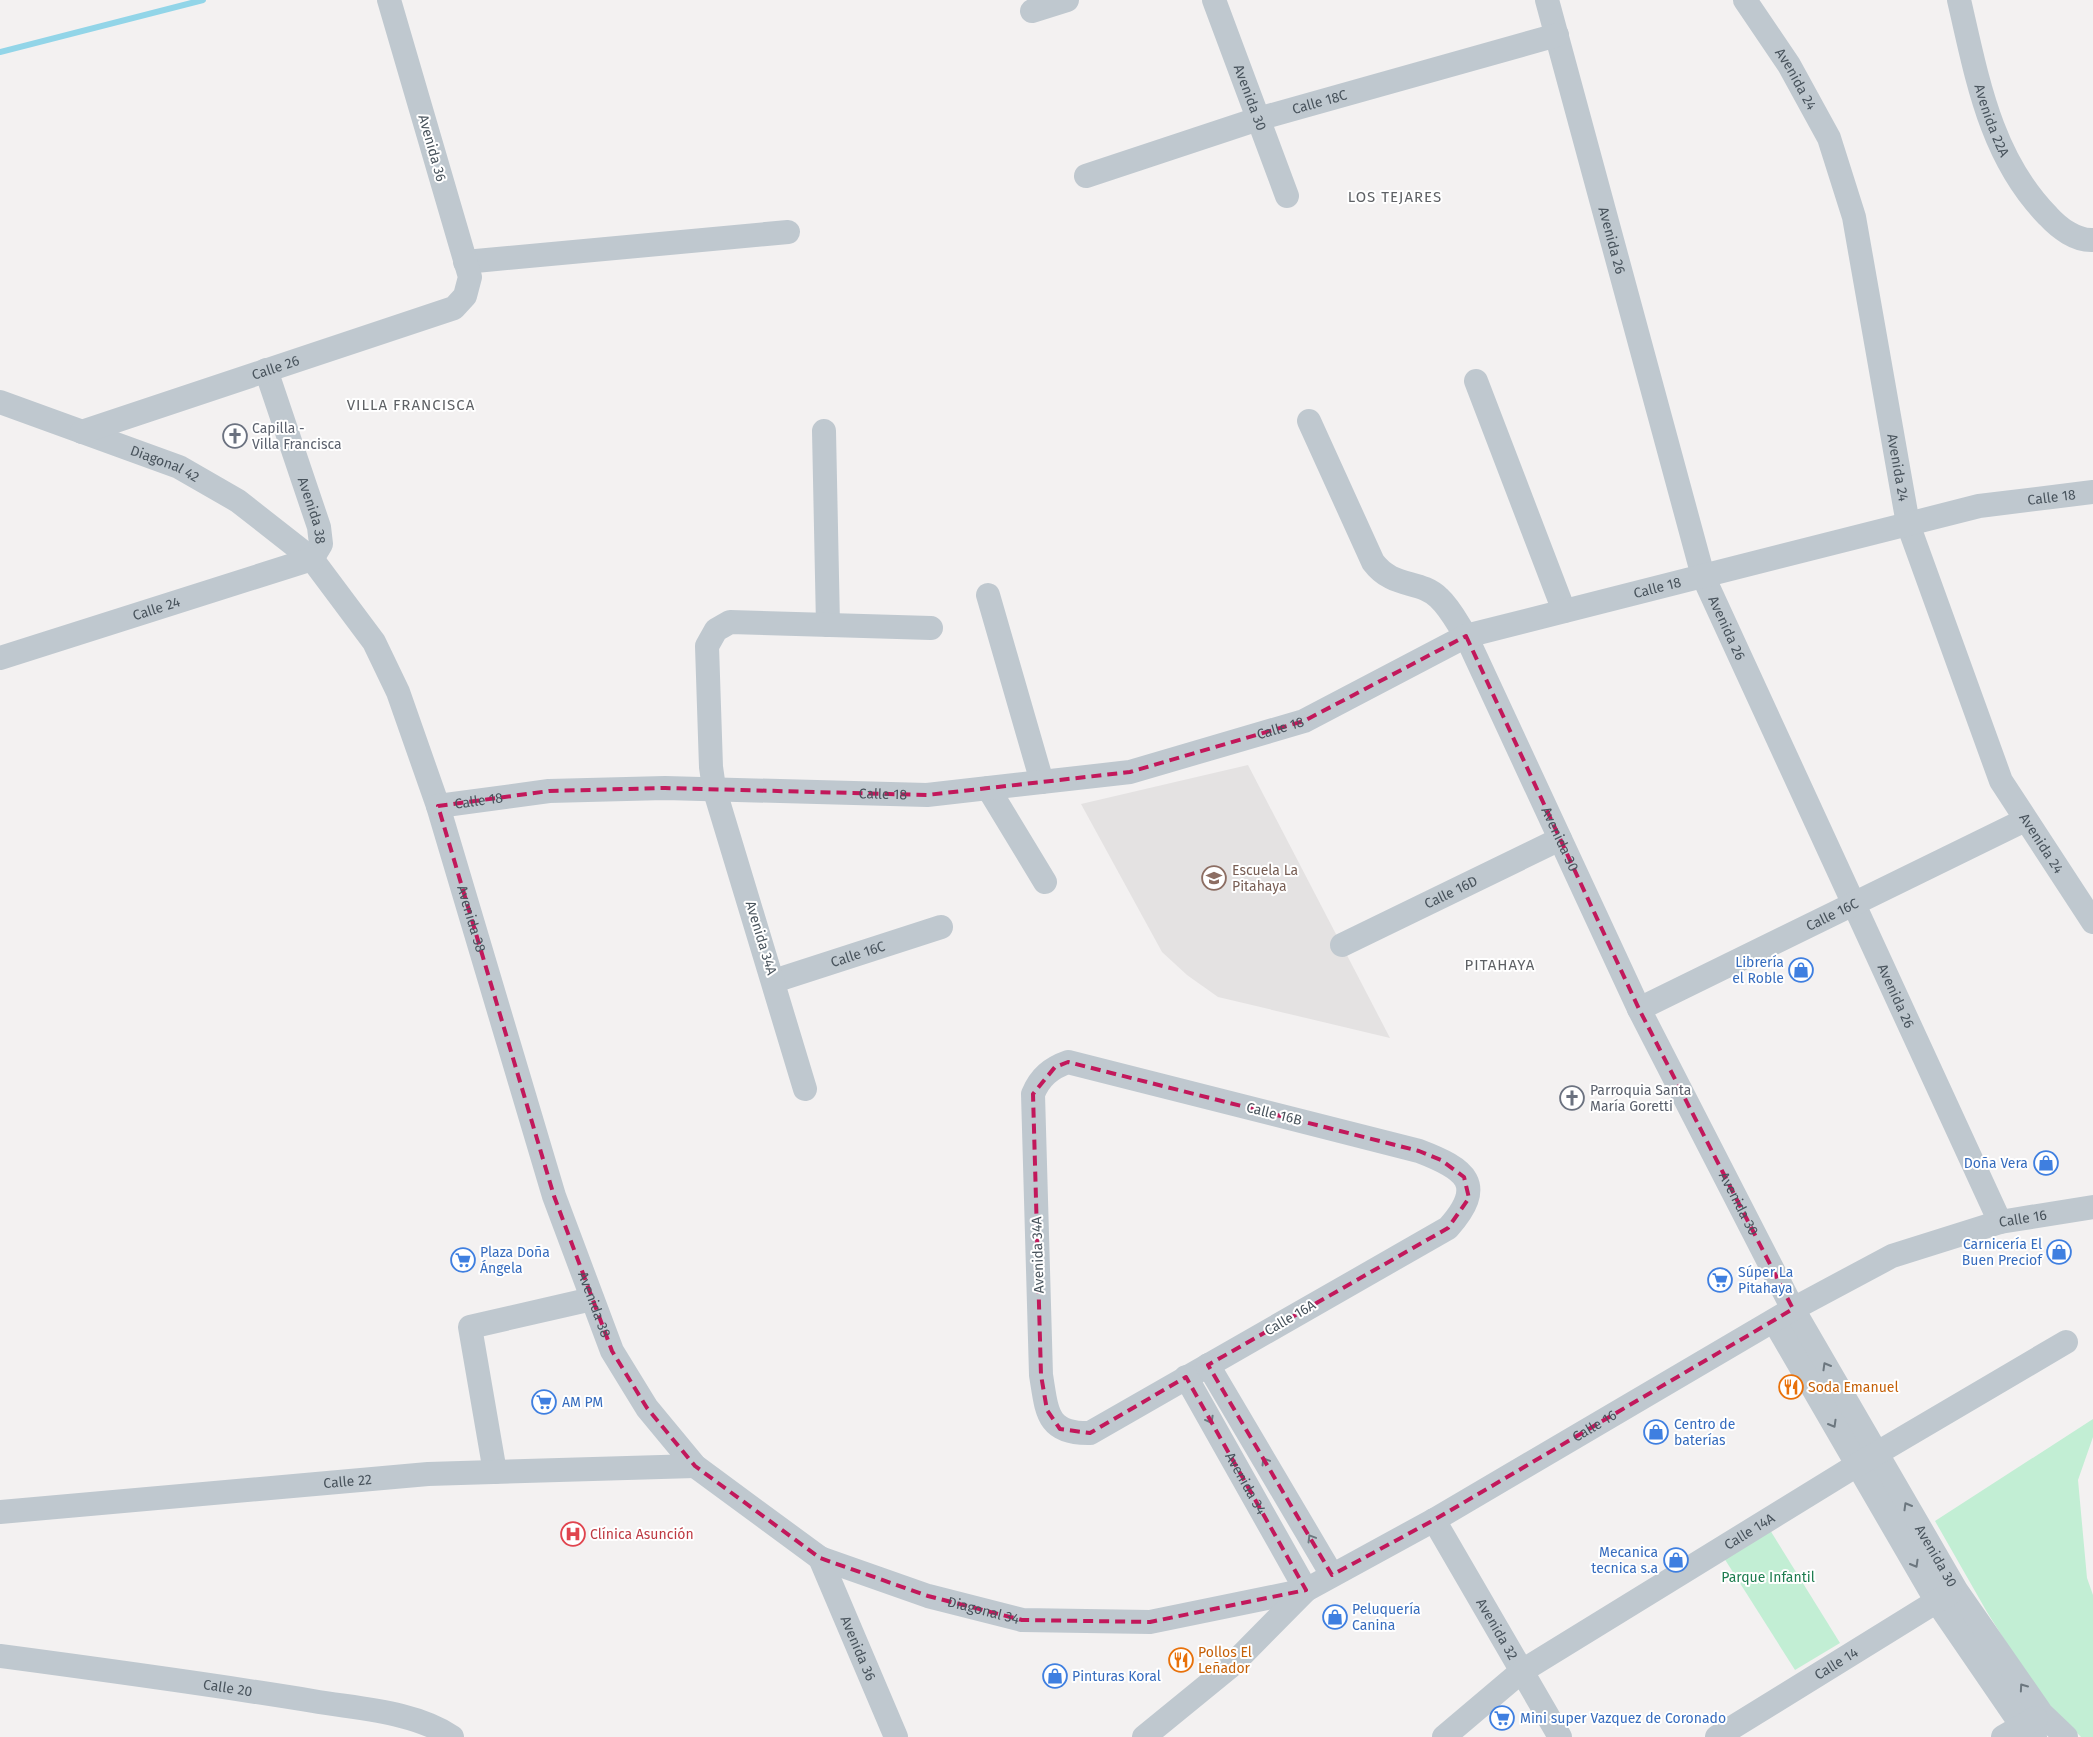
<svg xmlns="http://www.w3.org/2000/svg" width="2093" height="1737" viewBox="0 0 2093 1737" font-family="'Fira Sans',sans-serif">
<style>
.education{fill:#e4e2e2}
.green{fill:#c2eed4}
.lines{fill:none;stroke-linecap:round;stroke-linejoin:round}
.stream{stroke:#92d5e8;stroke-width:6}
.minor{stroke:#bfc8cf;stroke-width:24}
.oneway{stroke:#6c777f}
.marked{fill:none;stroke:#c2185b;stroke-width:4;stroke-dasharray:10 6;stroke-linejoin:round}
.labels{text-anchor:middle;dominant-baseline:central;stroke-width:4;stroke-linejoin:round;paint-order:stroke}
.street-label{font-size:14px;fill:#49545d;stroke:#fff}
.worship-label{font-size:14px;fill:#5b616d;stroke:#fff;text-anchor:start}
.education-label{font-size:14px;fill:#785e54;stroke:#fff;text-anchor:start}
.shop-label{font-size:14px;fill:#366cbe;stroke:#fff;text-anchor:start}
.food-label{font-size:14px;fill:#c56008;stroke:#fff;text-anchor:start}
.health-label{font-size:14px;fill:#be3a42;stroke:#fff;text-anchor:start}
.park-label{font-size:14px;fill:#1c7c4e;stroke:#fff}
.neighbourhood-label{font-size:15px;letter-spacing:1px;fill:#5e6165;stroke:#fff}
</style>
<rect width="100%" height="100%" fill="#f3f1f1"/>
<polygon class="education" points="1248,765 1390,1038 1218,997 1187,975 1162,952 1081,804"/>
<g class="green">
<polygon points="2093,1419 2093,1437 2078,1480 2087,1578 2093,1595 2093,1737 2081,1737 2038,1693 1987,1612 1935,1521"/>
<polygon points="1770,1530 1840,1643 1795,1670 1724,1558"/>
</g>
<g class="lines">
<polyline class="stream" points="0,52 203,0"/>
<g class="minor">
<path id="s1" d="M1214,0L1287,196"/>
<path id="s2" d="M1547,0L1703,576L2000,1222"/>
<path id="s3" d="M1745,0L1789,65L1829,138L1854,217L1908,524L2001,781L2093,922"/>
<path id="s4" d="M1959,0C1977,77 1990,157 2048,216C2059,228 2076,241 2093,240"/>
<polyline points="1032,11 1067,0"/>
<path id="s5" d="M1086,176L1258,119L1557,35"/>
<polyline points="465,262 788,232"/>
<path id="s6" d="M266,370L319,527L321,544L312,559"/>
<polyline points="1476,381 1564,611"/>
<path id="s7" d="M0,402L179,467L238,501L312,559L374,642L398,692L438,806L554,1196L612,1351L647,1408L695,1466L820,1558L928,1596L1022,1620L1150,1622L1306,1590"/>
<path id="s8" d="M1309,421L1373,562C1393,589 1420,579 1439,598C1450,608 1458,624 1466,636L1639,1009L1793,1309L1956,1590L2042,1714L2066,1737"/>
<polyline points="824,431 828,625"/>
<path id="s9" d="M82,432L454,308L465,296L470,277L389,0"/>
<polyline points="988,595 1042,782"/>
<path id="s10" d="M0,658L312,559"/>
<polyline points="988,788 1045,882"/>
<path id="s11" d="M438,806L549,791L665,788L927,795L1130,772L1304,721L1466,636L1979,506L2093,492"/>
<path id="s12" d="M1342,945L1560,839"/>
<path id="s13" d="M774,981L941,927"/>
<path id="s14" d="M1639,1009L2025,820"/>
<path d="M1068,1062L1419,1151C1466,1169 1487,1184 1448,1228L1090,1433C1046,1434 1047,1411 1041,1375L1033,1094C1040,1077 1051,1068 1068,1062Z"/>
<polyline points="805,1089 714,788 711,767 707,646 716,630 730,622 931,628"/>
<polyline points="1774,1321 1937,1602 2022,1726 2035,1737"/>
<polyline points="1208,1365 1332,1575"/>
<path id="s15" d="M1186,1377L1306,1590"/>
<polyline points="495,1472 470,1327 592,1299"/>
<path id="s16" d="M0,1512L428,1474L695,1466"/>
<path id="s17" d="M1434,1520L1560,1737"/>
<path id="s18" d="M820,1558L896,1737"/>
<path id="s19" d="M0,1656C105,1670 209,1684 313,1701C358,1709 413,1711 452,1737"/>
<path id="s20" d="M1144,1737L1231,1666L1306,1590L1434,1520L1793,1309L1892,1256L2000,1222L2093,1207"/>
<path id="s21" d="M1444,1737L1522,1671L1857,1465L2066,1342"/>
<path id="s22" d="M1717,1737L1950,1593"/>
<polyline points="2003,1737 2036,1718"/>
</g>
</g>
<defs><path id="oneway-chevron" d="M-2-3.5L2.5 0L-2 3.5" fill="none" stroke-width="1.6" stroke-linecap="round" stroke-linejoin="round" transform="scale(1.25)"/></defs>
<g class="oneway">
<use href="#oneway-chevron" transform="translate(1826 1366) rotate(-120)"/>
<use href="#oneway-chevron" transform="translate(1210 1420) rotate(61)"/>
<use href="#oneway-chevron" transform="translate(1833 1424) rotate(60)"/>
<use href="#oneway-chevron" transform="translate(1265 1461) rotate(-121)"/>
<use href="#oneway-chevron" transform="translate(1907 1506) rotate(-120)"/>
<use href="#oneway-chevron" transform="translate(1311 1538) rotate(-121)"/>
<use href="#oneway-chevron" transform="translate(1915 1564) rotate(60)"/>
<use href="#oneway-chevron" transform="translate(2023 1687) rotate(-125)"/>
</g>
<path class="marked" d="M1466,636L1639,1009L1793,1309L1434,1520L1332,1575L1208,1365L1448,1228L1469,1198L1464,1177L1441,1160L1419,1151L1068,1062L1055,1067L1033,1094L1041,1375L1047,1410L1060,1429L1090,1433L1186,1377L1306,1590L1150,1622L1022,1620L928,1596L820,1558L695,1466L647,1408L612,1351L554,1196L438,806L549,791L665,788L927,795L1130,772L1304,721Z"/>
<defs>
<g id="church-ring" transform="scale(1.25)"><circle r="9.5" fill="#fff" stroke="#6b7280" stroke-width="1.5"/><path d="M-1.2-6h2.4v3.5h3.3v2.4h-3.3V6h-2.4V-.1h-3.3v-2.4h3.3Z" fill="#6b7280"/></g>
<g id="school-ring" transform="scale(1.25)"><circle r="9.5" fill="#fff" stroke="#8d6e63" stroke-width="1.5"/><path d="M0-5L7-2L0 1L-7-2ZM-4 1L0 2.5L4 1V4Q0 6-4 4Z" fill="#8d6e63"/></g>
<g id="shop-ring" transform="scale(1.25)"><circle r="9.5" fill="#fff" stroke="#3f7fe0" stroke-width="1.5"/><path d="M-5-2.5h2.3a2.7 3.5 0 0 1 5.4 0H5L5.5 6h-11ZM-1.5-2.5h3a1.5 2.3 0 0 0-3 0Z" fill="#3f7fe0"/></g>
<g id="supermarket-ring" transform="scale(1.25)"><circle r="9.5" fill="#fff" stroke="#3f7fe0" stroke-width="1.5"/><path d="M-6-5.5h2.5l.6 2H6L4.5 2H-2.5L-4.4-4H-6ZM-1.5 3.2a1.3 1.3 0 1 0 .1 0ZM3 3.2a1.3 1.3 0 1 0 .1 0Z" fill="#3f7fe0"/></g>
<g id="restaurant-ring" transform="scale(1.25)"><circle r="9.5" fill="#fff" stroke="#e8710a" stroke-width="1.5"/><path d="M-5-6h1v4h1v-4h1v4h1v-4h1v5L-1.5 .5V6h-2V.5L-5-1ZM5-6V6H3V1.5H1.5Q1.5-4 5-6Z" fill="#e8710a"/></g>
<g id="hospital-ring" transform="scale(1.25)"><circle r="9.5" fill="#fff" stroke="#e0444e" stroke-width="1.5"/><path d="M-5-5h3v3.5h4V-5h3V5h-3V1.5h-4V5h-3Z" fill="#e0444e"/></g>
</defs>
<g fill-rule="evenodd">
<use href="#church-ring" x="235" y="436"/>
<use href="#school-ring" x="1214" y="878"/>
<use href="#shop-ring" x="1801" y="970"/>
<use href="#church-ring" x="1572" y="1098"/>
<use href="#shop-ring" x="2046" y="1163"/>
<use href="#shop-ring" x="2059" y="1252"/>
<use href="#supermarket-ring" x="463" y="1260"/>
<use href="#supermarket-ring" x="1720" y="1280"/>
<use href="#restaurant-ring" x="1791" y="1387"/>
<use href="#supermarket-ring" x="544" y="1402"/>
<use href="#shop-ring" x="1656" y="1432"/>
<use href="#hospital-ring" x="573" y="1534"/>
<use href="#shop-ring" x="1676" y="1560"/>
<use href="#shop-ring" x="1335" y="1617"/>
<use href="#restaurant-ring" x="1181" y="1660"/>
<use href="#shop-ring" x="1055" y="1676"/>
<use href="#supermarket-ring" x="1502" y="1718"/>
</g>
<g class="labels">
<g class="street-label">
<text stroke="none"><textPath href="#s3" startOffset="94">Avenida 24</textPath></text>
<text stroke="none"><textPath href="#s1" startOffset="104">Avenida 30</textPath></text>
<text stroke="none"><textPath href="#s5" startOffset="245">Calle 18C</textPath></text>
<text stroke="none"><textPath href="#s4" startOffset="125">Avenida 22A</textPath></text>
<text transform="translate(432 148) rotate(74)">Avenida 36</text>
<text stroke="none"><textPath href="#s2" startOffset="249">Avenida 26</textPath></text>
<text stroke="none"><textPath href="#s9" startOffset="204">Calle 26</textPath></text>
<text stroke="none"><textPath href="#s7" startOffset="176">Diagonal 42</textPath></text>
<text stroke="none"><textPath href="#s3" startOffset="499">Avenida 24</textPath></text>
<text stroke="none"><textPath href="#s11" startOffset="1661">Calle 18</textPath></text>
<text stroke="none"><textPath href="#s6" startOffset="148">Avenida 38</textPath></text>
<text stroke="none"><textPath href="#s11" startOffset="1256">Calle 18</textPath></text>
<text stroke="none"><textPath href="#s10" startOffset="164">Calle 24</textPath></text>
<text stroke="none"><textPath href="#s2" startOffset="654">Avenida 26</textPath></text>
<text stroke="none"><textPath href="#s11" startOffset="851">Calle 18</textPath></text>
<text stroke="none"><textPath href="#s11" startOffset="446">Calle 18</textPath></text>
<text stroke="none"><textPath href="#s11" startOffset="41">Calle 18</textPath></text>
<text stroke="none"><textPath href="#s8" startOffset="502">Avenida 30</textPath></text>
<text stroke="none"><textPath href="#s3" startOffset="904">Avenida 24</textPath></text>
<text stroke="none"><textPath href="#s12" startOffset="121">Calle 16D</textPath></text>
<text stroke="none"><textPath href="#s14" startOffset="215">Calle 16C</textPath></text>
<text stroke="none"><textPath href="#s7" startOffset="750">Avenida 38</textPath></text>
<text transform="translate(761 938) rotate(73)">Avenida 34A</text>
<text stroke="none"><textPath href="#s13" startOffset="88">Calle 16C</textPath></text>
<text stroke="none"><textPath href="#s2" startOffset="1059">Avenida 26</textPath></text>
<text transform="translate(1274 1114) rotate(14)">Calle 16B</text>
<text stroke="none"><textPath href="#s8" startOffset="908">Avenida 30</textPath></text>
<text stroke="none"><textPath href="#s20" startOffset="1030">Calle 16</textPath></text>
<text transform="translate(1038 1255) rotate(-92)">Avenida 34A</text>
<text stroke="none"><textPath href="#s7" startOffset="1155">Avenida 38</textPath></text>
<text transform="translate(1290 1318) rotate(-30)">Calle 16A</text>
<text stroke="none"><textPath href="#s20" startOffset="551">Calle 16</textPath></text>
<text stroke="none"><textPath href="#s16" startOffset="349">Calle 22</textPath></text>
<text stroke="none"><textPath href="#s15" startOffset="122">Avenida 34</textPath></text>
<text stroke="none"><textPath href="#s21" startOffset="369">Calle 14A</textPath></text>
<text stroke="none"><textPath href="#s8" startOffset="1312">Avenida 30</textPath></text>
<text stroke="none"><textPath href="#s7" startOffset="1674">Diagonal 34</textPath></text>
<text stroke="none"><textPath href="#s17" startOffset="126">Avenida 32</textPath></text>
<text stroke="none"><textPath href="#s18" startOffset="98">Avenida 36</textPath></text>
<text stroke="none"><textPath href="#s22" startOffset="140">Calle 14</textPath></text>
<text stroke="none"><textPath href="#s19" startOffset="230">Calle 20</textPath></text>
</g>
<g class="worship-label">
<text x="252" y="428">Capilla -<tspan x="252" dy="16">Villa Francisca</tspan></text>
<text x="1590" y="1090">Parroquia Santa<tspan x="1590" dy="16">María Goretti</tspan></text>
</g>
<g class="education-label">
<text x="1232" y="870">Escuela La<tspan x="1232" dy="16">Pitahaya</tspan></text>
</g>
<g class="shop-label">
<text x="1784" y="962" text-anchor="end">Librería<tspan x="1784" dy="16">el Roble</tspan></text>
<text x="2028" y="1163" text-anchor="end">Doña Vera</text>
<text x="2042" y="1244" text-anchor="end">Carnicería El<tspan x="2042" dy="16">Buen Preciof</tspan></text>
<text x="480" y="1252">Plaza Doña<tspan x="480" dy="16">Ángela</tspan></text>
<text x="1738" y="1272">Súper La<tspan x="1738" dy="16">Pitahaya</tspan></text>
<text x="562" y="1402">AM PM</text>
<text x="1674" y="1424">Centro de<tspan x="1674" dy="16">baterías</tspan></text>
<text x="1658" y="1552" text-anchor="end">Mecanica<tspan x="1658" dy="16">tecnica s.a</tspan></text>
<text x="1352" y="1609">Peluquería<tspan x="1352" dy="16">Canina</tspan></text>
<text x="1072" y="1676">Pinturas Koral</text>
<text x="1520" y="1718">Mini super Vazquez de Coronado</text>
</g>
<g class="food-label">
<text x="1808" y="1387">Soda Emanuel</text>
<text x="1198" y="1652">Pollos El<tspan x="1198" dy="16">Leñador</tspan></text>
</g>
<g class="health-label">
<text x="590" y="1534">Clínica Asunción</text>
</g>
<g class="park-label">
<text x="1768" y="1577">Parque Infantil</text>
</g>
<g class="neighbourhood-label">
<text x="1395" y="197">LOS TEJARES</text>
<text x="411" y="405">VILLA FRANCISCA</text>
<text x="1500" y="965">PITAHAYA</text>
</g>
</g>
</svg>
